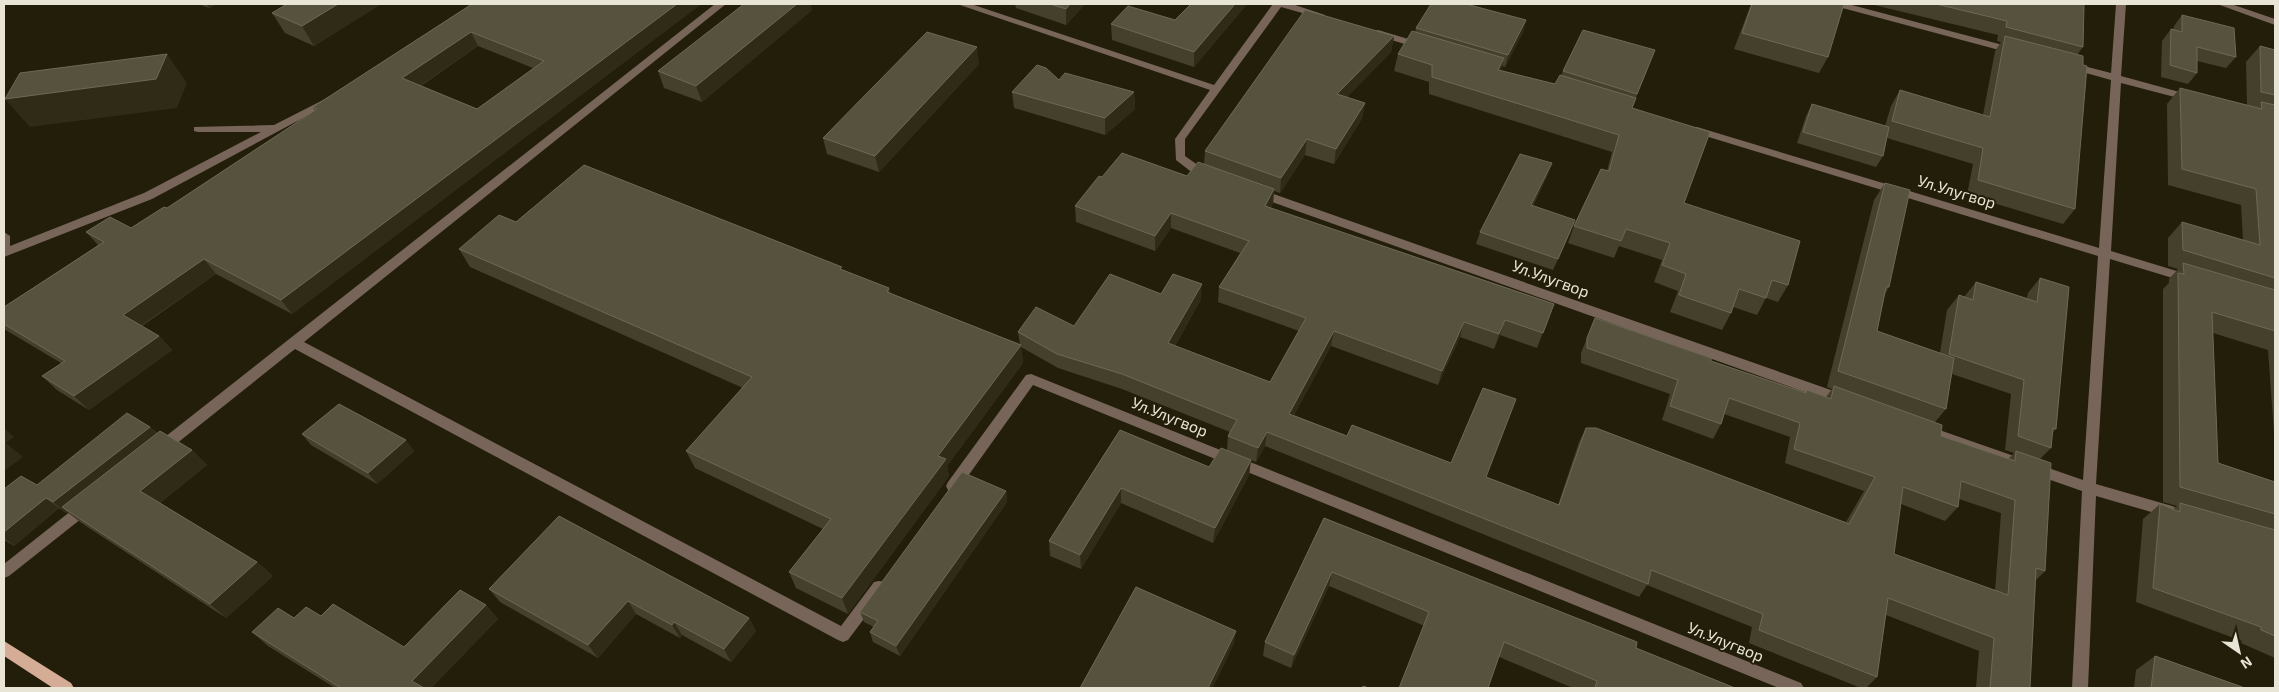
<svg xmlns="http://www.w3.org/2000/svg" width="2279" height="692" viewBox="0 0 2279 692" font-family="'Exo 2',sans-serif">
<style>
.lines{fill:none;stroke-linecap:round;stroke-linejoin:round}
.minor{fill:#78655a;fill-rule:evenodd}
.major{fill:#d5ad96;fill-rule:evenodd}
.wall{fill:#45402b;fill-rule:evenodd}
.shaded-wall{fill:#302b16}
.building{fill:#57523d;stroke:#6e6956;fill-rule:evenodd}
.labels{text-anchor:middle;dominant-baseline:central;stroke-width:4;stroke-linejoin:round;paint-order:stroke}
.street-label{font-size:16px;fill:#e8e5d7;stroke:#231e09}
</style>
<rect width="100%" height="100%" fill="#231e09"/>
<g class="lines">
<g class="minor">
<polygon points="715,4 726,4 304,342 841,626 874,582 879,581 884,582 886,587 884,592 848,640 843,642 838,640 295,349 166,452 161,453 156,452 154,448 156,444"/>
<polygon points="957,4 971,4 1214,85 1273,4 1292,4 1325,15 1320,18 1281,7 1185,139 1185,156 1202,168 1211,171 1213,174 1207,178 1194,174 1176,160 1175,139 1210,90"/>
<polygon points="1833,4 1848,4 2018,49 2019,51 2014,54 1835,6"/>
<polygon points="2116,4 2126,4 2121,76 2194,96 2195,98 2190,101 2121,83 2111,251 2193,276 2195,279 2189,283 2110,259 2096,484 2172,506 2177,508 2179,512 2177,516 2172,518 2096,496 2088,688 2072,688 2082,491 1920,434 1918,430 1920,426 1925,425 2083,480 2098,256 1689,131 1688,129 1689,127 1697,127 2099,248 2111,80 2068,68 2067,66 2072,63 2111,73"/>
<polygon points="2217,4 2231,4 2275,19 2275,25"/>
<polygon points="1378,30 1425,44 1426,46 1421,49 1375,35 1375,31"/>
<polygon points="327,98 332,101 331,103 152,199 4,257 4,232 10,236 10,246 144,193 261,132 198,132 194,131 194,127 274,125"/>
<polygon points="1259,189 1848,396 1849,400 1848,404 1838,404 1255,196 1253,193"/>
<polygon points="1031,374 1801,683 1804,688 1779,688 1033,385 958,490 953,492 948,490 946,486 948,482 1026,375"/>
<polygon points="86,501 91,503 93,507 91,511 9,576 4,578 4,564 81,503"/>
</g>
<polygon class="major" points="4,641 71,683 74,688 53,688 4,656"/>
</g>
<g class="wall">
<polygon points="199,4 217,4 209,8"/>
<polygon points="287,4 381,4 314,46 285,33 272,13"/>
<path d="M472,4H701L292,314L216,274L142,326L159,336L172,350L89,410L57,390L42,376L61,363L4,329V307L98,245L86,232L131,228L167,208L315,111L313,107ZM478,46L533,68L477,109L421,86Z"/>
<polygon points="1015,4 1085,4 1066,25 1016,8"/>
<polygon points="1247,4 1194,67 1112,40 1111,24 1175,20"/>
<polygon points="1751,4 1844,4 1828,57 1819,73 1734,49"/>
<polygon points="1870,4 2084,4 2083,47 2077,55 2075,209 2063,224 1967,195 1973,164 1887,138 1883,156 1876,167 1797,143 1806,116 1812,104 1885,126 1891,106 1900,90 1983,115 1995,51 2001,42 1997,41 1998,35"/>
<polygon points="812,10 702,102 664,88 658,71"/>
<polygon points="2182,15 2236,57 2226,68 2197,61 2197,73 2188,84 2161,77 2162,41 2171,29 2173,30 2174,26"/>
<polygon points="1526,20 1523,32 1505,67 1502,66 1501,70 1555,84 1561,76 1563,71 1655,50 1632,108 1684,203 1788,285 1778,302 1766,298 1757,315 1733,307 1731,313 1722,330 1670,312 1678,291 1654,282 1662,260 1619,246 1614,258 1568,243 1574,226 1607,171 1612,152 1429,94 1429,82 1394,71 1398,54 1415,32 1416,28"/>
<path d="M1394,36L1391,52L1347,97L1365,103L1362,118L1334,164L1305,155L1280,193L1274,191L1273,204L1270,208L1554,304L1537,348L1500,335L1494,349L1460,337L1438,385L1331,346L1294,415L1347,436L1486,477L1558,505L1579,442L1586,428L1846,522L1864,491L1785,463L1790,437L1724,414L1721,424L1713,439L1662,420L1670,394L1581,363V353L1595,318L1711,361L1805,393L1807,390L1826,397L1832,389L1827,387L1874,200L1885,183L1889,287L1885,294L1877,331L1940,353L1947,310L1959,295L1964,297L1976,282L2027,298L2028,293L2040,278L2056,429L2052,433L2051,448L2040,459L2045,571L2036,580L2030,688H1976L1979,651L1886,615L1877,677L1866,688H1861L1749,643L1752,627L1647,585L1639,597L1265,446L1256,462L1251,460L1249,475L1213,543L1121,503L1081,569L1050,556L1049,541L1120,430L1209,467L1227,450L1228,436L1230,432L1122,389L1058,368L1021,347L1023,363L947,466L949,476L848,614L796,588L789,572L823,529L695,468L686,451L743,388L470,267L459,249L516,222L843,270L889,288L890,293L1020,345L1018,332L1074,326L1161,294L1201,299L1175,346L1270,382L1299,331L1218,302L1219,287L1240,253L1171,228L1155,251L1076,222L1075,206L1102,177L1187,176L1204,164L1205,151ZM1952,374L2011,394L2005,450L2014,453L2008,459L1941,436L1935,422L1946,409ZM1959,499L2001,513L1995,591L1894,554L1901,504L1945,521L1958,507Z"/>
<polygon points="2260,46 2275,50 2275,446 2268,350 2213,333 2218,463 2275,482 2275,658 2241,643 2242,641 2136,602 2143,519 2160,504 2173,509 2177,506 2163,502 2163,289 2169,283 2169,279 2178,269 2168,266 2168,238 2182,222 2243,240 2241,205 2168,185 2167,104 2180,88 2247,105 2246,62"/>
<polygon points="979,64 879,172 827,154 823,138"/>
<polygon points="1059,80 1134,92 1135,109 1105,135 1014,108 1012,92"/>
<polygon points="1548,174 1533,206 1571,231 1553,270 1476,244 1480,232"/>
<polygon points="150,427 157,433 192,450 207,465 160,503 257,562 273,576 226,618 80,522 67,512 66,513 59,508 14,546 4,540 4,489 37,485"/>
<polygon points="302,434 414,451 377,484 311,445"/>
<polygon points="1006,491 1007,502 900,656 873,642 870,632 874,627 864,622 860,612"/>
<polygon points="559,516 749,618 756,631 731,662 682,635 680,638 636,614 598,658 500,602 489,589"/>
<polygon points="1324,518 1636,648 1735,688 1573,688 1329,586 1291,668 1263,656 1265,642"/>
<polygon points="486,605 498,619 431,688 335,688 268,646 252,632 294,618 321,616 404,647"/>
<polygon points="2155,656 2245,688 2134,688 2136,670"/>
</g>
<g class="shaded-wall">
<polygon points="206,4 217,4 209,8"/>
<polygon points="338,4 381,4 314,46 302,26"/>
<polygon points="677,4 701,4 292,314 281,300"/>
<polygon points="797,4 811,4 812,10 702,102 696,86"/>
<polygon points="1070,4 1085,4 1066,25 1066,9"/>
<polygon points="1235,4 1247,4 1194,67 1194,52"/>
<polygon points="1526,20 1523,32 1505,67 1508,55"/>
<polygon points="471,32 478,46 411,92 402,78"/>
<polygon points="1394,36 1391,52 1335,109 1337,94"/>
<polygon points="977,47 979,64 879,172 875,156"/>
<polygon points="167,54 187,83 177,108 30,127 5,99"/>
<polygon points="1504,58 1500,76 1498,70"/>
<polygon points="1134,92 1135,109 1105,135 1105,118"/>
<polygon points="1365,103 1362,118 1334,164 1336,149"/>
<polygon points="1307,139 1305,155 1280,193 1281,178"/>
<polygon points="1552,163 1548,174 1527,217 1531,205"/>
<polygon points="1274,189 1273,204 1263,221 1265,206"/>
<polygon points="1171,213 1171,228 1155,251 1155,236"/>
<polygon points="1575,220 1571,231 1553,270 1558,259"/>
<polygon points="204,259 216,274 136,329 123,315"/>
<polygon points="1202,284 1201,299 1168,358 1168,343"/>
<polygon points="1505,320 1500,335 1494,349 1499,334"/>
<polygon points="1464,322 1460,337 1438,385 1442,371"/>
<polygon points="1334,331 1331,346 1287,428 1289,414"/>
<polygon points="159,336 172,350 89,410 74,396"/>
<polygon points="1021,345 1023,363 947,466 949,476 848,614 842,598 938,456"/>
<polygon points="150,427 161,438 62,507 67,512 66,513 53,502"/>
<polygon points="4,428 14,437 6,443 23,457 4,471"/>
<polygon points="1267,432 1265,446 1256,462 1258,448"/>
<polygon points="406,440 414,451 377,484 368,473"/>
<polygon points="192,450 207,465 156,506 140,491"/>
<polygon points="1251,460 1249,475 1213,543 1215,528"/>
<polygon points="1121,488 1121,503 1081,569 1080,555"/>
<polygon points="1006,491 1007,502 900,656 896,646"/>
<polygon points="46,498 59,508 14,546 4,538 4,532"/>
<polygon points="257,562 273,576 226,618 210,604"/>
<polygon points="1332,572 1329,586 1291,668 1294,655"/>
<polygon points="628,601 636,614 598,658 588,645"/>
<polygon points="486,605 498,619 431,688 419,688 412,681"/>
<polygon points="749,618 756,631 731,662 724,649"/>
<polygon points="674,622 682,635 680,638 672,625"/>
<polygon points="1236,631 1234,644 1213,688 1208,688"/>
</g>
<g class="building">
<polygon points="287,4 338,4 302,26 272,13"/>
<path d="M472,4H677L281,300L204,259L123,315L159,336L74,396L42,376L65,361L4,324V307L104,242L86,232L110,217L131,228L164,207L167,208L317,109L313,107ZM471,32L544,61L477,109L402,78Z"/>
<polygon points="744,4 797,4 696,86 658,71"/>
<polygon points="1050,4 1070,4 1066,9"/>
<polygon points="1191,4 1235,4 1194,52 1111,24 1128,6 1175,20"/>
<polygon points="1431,4 1466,4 1526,20 1508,55 1416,28"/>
<polygon points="1752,4 1844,4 1828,57 1742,33"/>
<polygon points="1936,4 2084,4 2083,47 2006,27 2007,21"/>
<polygon points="1305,10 1394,36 1337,94 1365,103 1336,149 1307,139 1281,178 1205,151"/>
<polygon points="2182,15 2234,28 2236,57 2197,47 2197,73 2170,65 2171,29 2182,32"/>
<polygon points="1583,30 1655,50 1637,94 1563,71"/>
<polygon points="1412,31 1504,58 1498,70 1555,84 1560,75 1636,98 1632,108 1710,132 1684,203 1800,241 1788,285 1772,280 1766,298 1739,289 1731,313 1679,295 1686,274 1662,265 1670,243 1626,229 1621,241 1574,226 1601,169 1609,171 1619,135 1432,77 1432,65 1398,54"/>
<polygon points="927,32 977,47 875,156 823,138"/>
<polygon points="2005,36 2083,56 2083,65 2087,66 2075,209 1978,180 1983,148 1892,121 1900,90 1990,117"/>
<polygon points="2260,46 2275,50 2275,95 2261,92"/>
<polygon points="167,54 156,79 5,99 20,73"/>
<polygon points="1037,65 1046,68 1059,80 1065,73 1134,92 1105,118 1012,92"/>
<polygon points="2180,88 2262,109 2261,102 2275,105 2275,278 2183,250 2182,222 2260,245 2256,189 2182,169"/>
<polygon points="1812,104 1889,127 1883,156 1803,132"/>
<path d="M1122,153L1187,176L1198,162L1274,189L1265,206L1554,304L1543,333L1505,320L1499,334L1464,322L1442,371L1334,331L1289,414L1347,436L1352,425L1451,463L1483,388L1516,399L1486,477L1559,505L1586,428H1596L1849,524L1875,477L1794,449L1800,423L1729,398L1721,424L1670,406L1678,380L1587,348V338L1595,318L1711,358V361L1806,393L1807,390L1831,399L1834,386L1942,425L1941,436L2015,461L2016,451L2051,463L2045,571L2036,568L2030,688H1990L1994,638L1888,598L1877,677L1759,630L1763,614L1651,570L1648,584L1267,432L1258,448L1228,436L1237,420L1122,374L1057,354L1018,332L1036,307L1074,326L1110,274L1161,294L1173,274L1202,284L1168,343L1270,382L1306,318L1219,287L1249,241L1171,213L1155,236L1075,206L1099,176L1102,177ZM1961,481L2015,500L2008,595L1894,554L1903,487L1958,507Z"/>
<polygon points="1520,154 1552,163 1531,205 1575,220 1558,259 1480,232"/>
<polygon points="584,165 842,267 840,269 889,288 887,292 1021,345 938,456 946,459 842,598 789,572 831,519 686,451 752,377 459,249 499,215 516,222"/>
<polygon points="1885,183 1910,190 1889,287 1886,287 1877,331 1954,358 1946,409 1838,371"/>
<polygon points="2183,263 2275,290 2275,331 2212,312 2218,463 2275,482 2275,514 2180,487 2178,273 2184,274"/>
<polygon points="2040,278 2069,287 2056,429 2053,428 2051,448 2018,436 2024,380 1949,354 1959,295 1973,300 1976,282 2037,302"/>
<polygon points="339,404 406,440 368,473 302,434"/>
<polygon points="127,413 150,427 53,502 46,498 4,532 4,489 21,476 37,485"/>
<polygon points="1120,430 1209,467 1221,448 1251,460 1215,528 1121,488 1080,555 1049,541"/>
<polygon points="160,431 192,450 140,491 257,562 210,604 62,507"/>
<polygon points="962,472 1006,491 896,646 870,632 878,621 860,612"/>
<polygon points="2180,503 2275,530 2275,636 2261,630 2261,627 2153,588 2160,504 2180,512"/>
<polygon points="559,516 749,618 724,649 674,622 672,625 628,601 588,645 489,589"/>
<polygon points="1324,518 1637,642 1636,648 1735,688 1595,688 1597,681 1504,642 1488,688 1399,688 1429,612 1332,572 1294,655 1265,642"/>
<polygon points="1136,587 1236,631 1208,688 1080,688"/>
<polygon points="460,590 486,605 412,681 424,688 341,688 252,632 278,608 294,618 306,607 321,616 333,604 404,647"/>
<polygon points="2155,656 2245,688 2151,688"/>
<polygon points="1363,686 1369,688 1362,688"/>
</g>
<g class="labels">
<g class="street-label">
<text transform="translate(1957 191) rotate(17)">Ул.Улугвор</text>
<text transform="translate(1551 278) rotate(20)">Ул.Улугвор</text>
<text transform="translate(1170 416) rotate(22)">Ул.Улугвор</text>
<text transform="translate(1726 641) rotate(22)">Ул.Улугвор</text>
</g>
</g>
<rect width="2279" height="692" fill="none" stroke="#e8e5d7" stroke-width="10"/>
<g transform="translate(2239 652) rotate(146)" stroke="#231e09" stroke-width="4" paint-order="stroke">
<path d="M0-4L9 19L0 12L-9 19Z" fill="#e8e5d7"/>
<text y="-8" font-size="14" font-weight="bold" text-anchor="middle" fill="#e8e5d7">N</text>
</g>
</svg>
